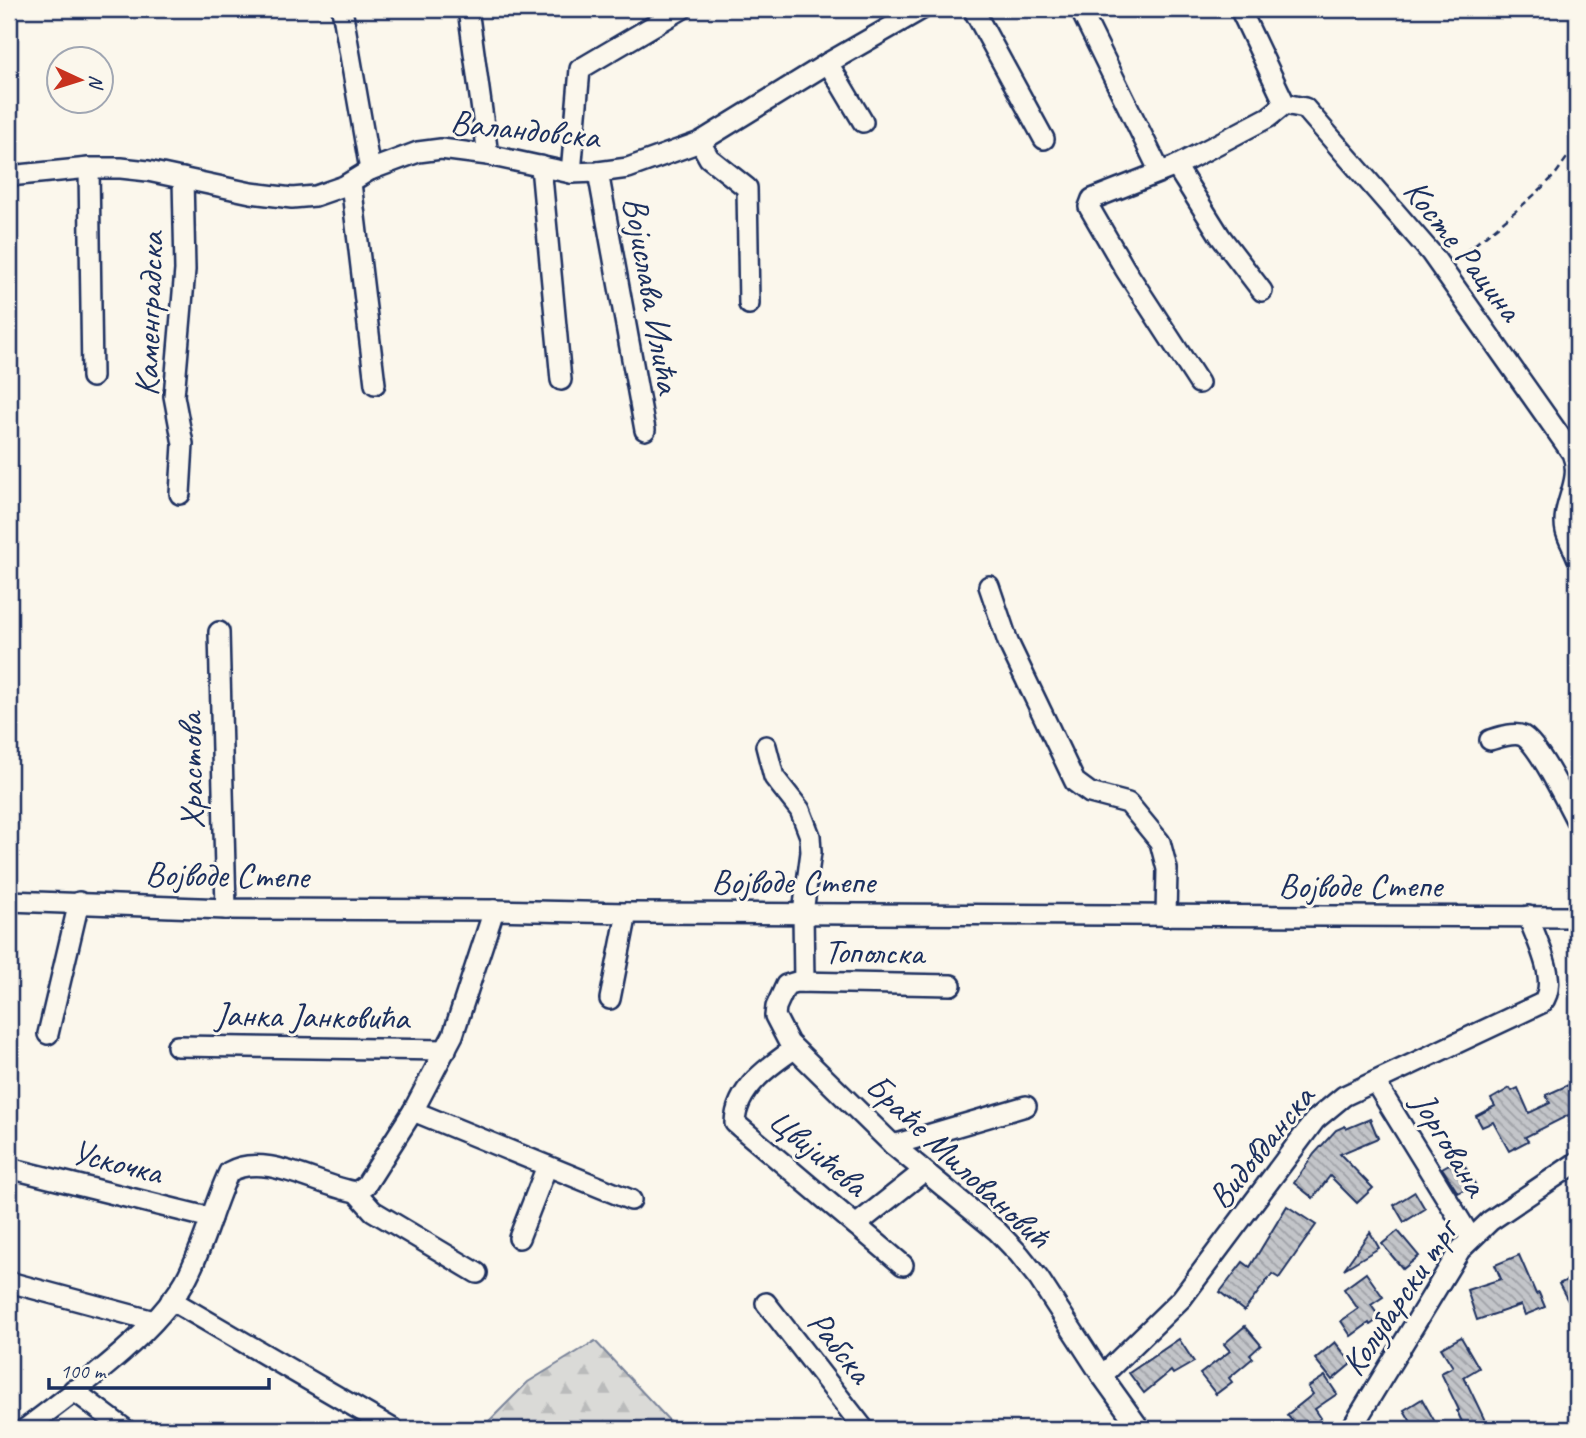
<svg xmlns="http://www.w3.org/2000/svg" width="1586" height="1438" viewBox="0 0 1586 1438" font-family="Caveat,sans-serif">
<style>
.forest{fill:url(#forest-firs);stroke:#7a849a;stroke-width:2}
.building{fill:url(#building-back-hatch);stroke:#1b2f5e;stroke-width:2}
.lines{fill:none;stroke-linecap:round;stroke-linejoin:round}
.minor-casing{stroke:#1b2f5e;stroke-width:24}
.path{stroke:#1b2f5e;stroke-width:2.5;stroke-dasharray:7 5;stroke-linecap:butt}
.minor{stroke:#fbf7ec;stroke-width:19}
.labels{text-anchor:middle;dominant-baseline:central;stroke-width:6;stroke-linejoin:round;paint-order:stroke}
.street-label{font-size:35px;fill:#1b2f5e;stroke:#fbf7ec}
</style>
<defs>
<pattern id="forest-firs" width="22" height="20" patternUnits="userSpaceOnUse" patternTransform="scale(1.75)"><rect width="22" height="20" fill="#dadad7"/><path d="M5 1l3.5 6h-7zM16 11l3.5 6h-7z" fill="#babbbb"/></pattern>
<pattern id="building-back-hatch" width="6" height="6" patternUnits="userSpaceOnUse" patternTransform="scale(1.75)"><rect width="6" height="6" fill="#c3c5c9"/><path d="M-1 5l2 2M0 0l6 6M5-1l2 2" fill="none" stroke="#9ea0a6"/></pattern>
</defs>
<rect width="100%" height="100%" fill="#fbf7ec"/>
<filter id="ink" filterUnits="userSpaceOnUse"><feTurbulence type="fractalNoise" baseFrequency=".0143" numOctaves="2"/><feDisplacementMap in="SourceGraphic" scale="14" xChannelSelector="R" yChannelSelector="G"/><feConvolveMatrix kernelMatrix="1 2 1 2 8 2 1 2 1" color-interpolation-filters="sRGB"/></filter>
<g filter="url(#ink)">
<polygon class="forest" points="595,1341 677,1429 481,1429 528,1382"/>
<g class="building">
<polygon points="1568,1085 1577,1105 1577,1111 1525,1137 1528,1141 1509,1151 1493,1122 1482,1127 1476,1116 1495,1106 1491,1099 1510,1088 1512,1091 1518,1088 1529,1113 1550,1103 1546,1095"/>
<polygon points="1370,1119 1378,1138 1340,1154 1373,1188 1357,1203 1330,1176 1313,1198 1294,1183 1314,1154 1336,1130 1345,1126 1346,1129"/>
<polygon points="1460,1158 1475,1184 1458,1193 1442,1168"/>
<polygon points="1415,1192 1425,1209 1404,1222 1394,1205"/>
<polygon points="1287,1206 1316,1225 1279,1278 1272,1274 1244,1311 1220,1292 1243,1262 1250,1267"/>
<polygon points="1398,1231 1419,1256 1403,1269 1382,1244"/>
<polygon points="1370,1232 1379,1248 1344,1269"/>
<polygon points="1519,1255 1536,1294 1539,1293 1545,1307 1525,1315 1521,1305 1477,1320 1467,1290 1501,1279 1495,1265"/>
<polygon points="1366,1273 1383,1297 1371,1305 1380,1318 1370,1325 1369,1323 1351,1336 1341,1321 1358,1309 1344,1289"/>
<polygon points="1577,1275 1577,1318 1559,1284"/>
<polygon points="1245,1326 1261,1345 1250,1355 1253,1358 1229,1378 1232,1382 1216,1394 1200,1374 1230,1351 1224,1344"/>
<polygon points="1461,1337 1479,1368 1464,1377 1489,1429 1465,1429 1457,1411 1459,1410 1441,1373 1453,1367 1441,1348"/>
<polygon points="1179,1339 1194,1362 1173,1374 1171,1371 1144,1393 1129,1373"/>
<polygon points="1335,1342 1352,1363 1332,1380 1315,1359"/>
<polygon points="1325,1376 1337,1394 1315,1409 1321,1418 1307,1429 1299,1429 1287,1415 1313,1394 1308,1387"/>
<polygon points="1422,1399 1435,1422 1422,1429 1415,1429 1404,1410"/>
</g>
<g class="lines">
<g class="minor-casing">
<g id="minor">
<polyline points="342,9 370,170"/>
<polyline points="468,9 488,155"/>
<polyline points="973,9 1044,139"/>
<polyline points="1080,9 1160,172"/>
<path d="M1240,9L1285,104L1305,108L1431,253L1572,453C1584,482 1560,504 1566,531C1568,539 1574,549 1577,557"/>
<polyline points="828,63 863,122"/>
<polyline points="700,142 709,158 747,188 749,304"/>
<polyline points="541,166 561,380"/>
<polyline points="1176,166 1092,199 1089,207 1125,269 1199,383"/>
<polyline points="89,168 92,377"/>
<polyline points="598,172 645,430"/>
<polyline points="571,173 580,69 682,9"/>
<polyline points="9,176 89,168 121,168 148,171 251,193 292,198 315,196 344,186 370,170 418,152 441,149 488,155 571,173 598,172 628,168 700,142 828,63 922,9"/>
<polyline points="351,183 375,384"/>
<polyline points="1262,291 1220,236 1176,166 1269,117 1285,104"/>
<polyline points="180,494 183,444 174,396 185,270 183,178"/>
<polyline points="989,586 1008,642 1075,782 1090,793 1128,803 1160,842 1167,869 1166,916"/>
<polyline points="219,632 226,909"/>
<path d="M1490,740C1500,737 1514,732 1523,736C1539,745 1568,805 1577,822"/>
<polyline points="766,746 774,777 800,810 810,836 811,852 803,913 804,982"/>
<polyline points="9,901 226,909 494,910 627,913 1577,917"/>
<polyline points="951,985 796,982 786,985 776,1007 775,1016 789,1043 893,1145 997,1231 1019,1254 1039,1279 1102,1376 1140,1429"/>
<polyline points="610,999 627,913"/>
<polyline points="48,1034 79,902"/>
<polyline points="177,1046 446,1050"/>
<path d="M794,1049C769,1066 736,1089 735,1123L903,1265"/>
<polyline points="1375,1082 1471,1238"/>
<polyline points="413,1111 631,1200"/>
<polyline points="893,1145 1026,1106"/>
<polyline points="9,1168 211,1218"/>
<polyline points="356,1192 373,1211 477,1273"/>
<polyline points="856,1225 924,1171"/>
<polyline points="519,1238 547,1166"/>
<polyline points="9,1282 154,1321"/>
<polyline points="171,1300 393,1429"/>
<polyline points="766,1303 864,1429"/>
<path d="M1102,1376L1182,1298L1315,1120L1344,1096L1542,1003C1560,982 1536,940 1528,916"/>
<polyline points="73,1390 125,1429"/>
<path d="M25,1429C76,1390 153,1336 185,1281C204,1247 212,1208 229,1172C264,1151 318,1186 356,1192L366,1185L413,1111L453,1035L494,910"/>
<polyline points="1351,1429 1460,1250 1490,1221 1577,1162"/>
</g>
</g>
<path class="path" d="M1456,260C1488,233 1522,208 1552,178C1562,168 1564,157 1577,150"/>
<use href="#minor" class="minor"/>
</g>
</g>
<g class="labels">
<g class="street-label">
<text transform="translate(525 129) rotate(6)">Валандовска</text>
<text transform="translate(1463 250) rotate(52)">Косте Рацина</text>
<text transform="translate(652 295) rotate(80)">Војислава Илића</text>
<text transform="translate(149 314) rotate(-88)">Каменградска</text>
<text transform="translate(191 771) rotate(-91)">Храстова</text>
<text transform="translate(227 875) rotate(1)">Војводе Степе</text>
<text x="793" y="881">Војводе Степе</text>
<text x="1360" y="885">Војводе Степе</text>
<text transform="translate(874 952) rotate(1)">Тополска</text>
<text transform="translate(312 1016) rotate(1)">Јанка Јанковића</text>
<text transform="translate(1450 1144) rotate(59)">Јоргована</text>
<text transform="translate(1261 1147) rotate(-51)">Видовданска</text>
<text transform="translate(818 1152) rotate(40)">Цвијићева</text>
<text transform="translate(958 1161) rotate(43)">Браће Миловановић</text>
<text transform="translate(117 1162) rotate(14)">Ускочка</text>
<text transform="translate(1399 1298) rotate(-56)">Колубарски трг</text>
<text transform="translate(840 1347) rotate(52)">Рабска</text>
</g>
</g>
<rect width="1586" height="1438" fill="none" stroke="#fbf7ec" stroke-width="35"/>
<rect x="18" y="18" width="1551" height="1403" fill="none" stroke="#1b2f5e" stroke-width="2.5" filter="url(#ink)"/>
<g transform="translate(80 80) rotate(94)"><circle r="33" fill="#fbf7ec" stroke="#a1a7b3" stroke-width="2"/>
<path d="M0-5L12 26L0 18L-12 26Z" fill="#c8321e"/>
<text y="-10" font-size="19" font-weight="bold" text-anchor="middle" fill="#1b2f5e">N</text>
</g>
<path d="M49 1378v10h220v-10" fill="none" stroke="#1b2f5e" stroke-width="3.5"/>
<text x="60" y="1378" font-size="21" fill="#1b2f5e" stroke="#fbf7ec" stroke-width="5" paint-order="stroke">100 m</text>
</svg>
